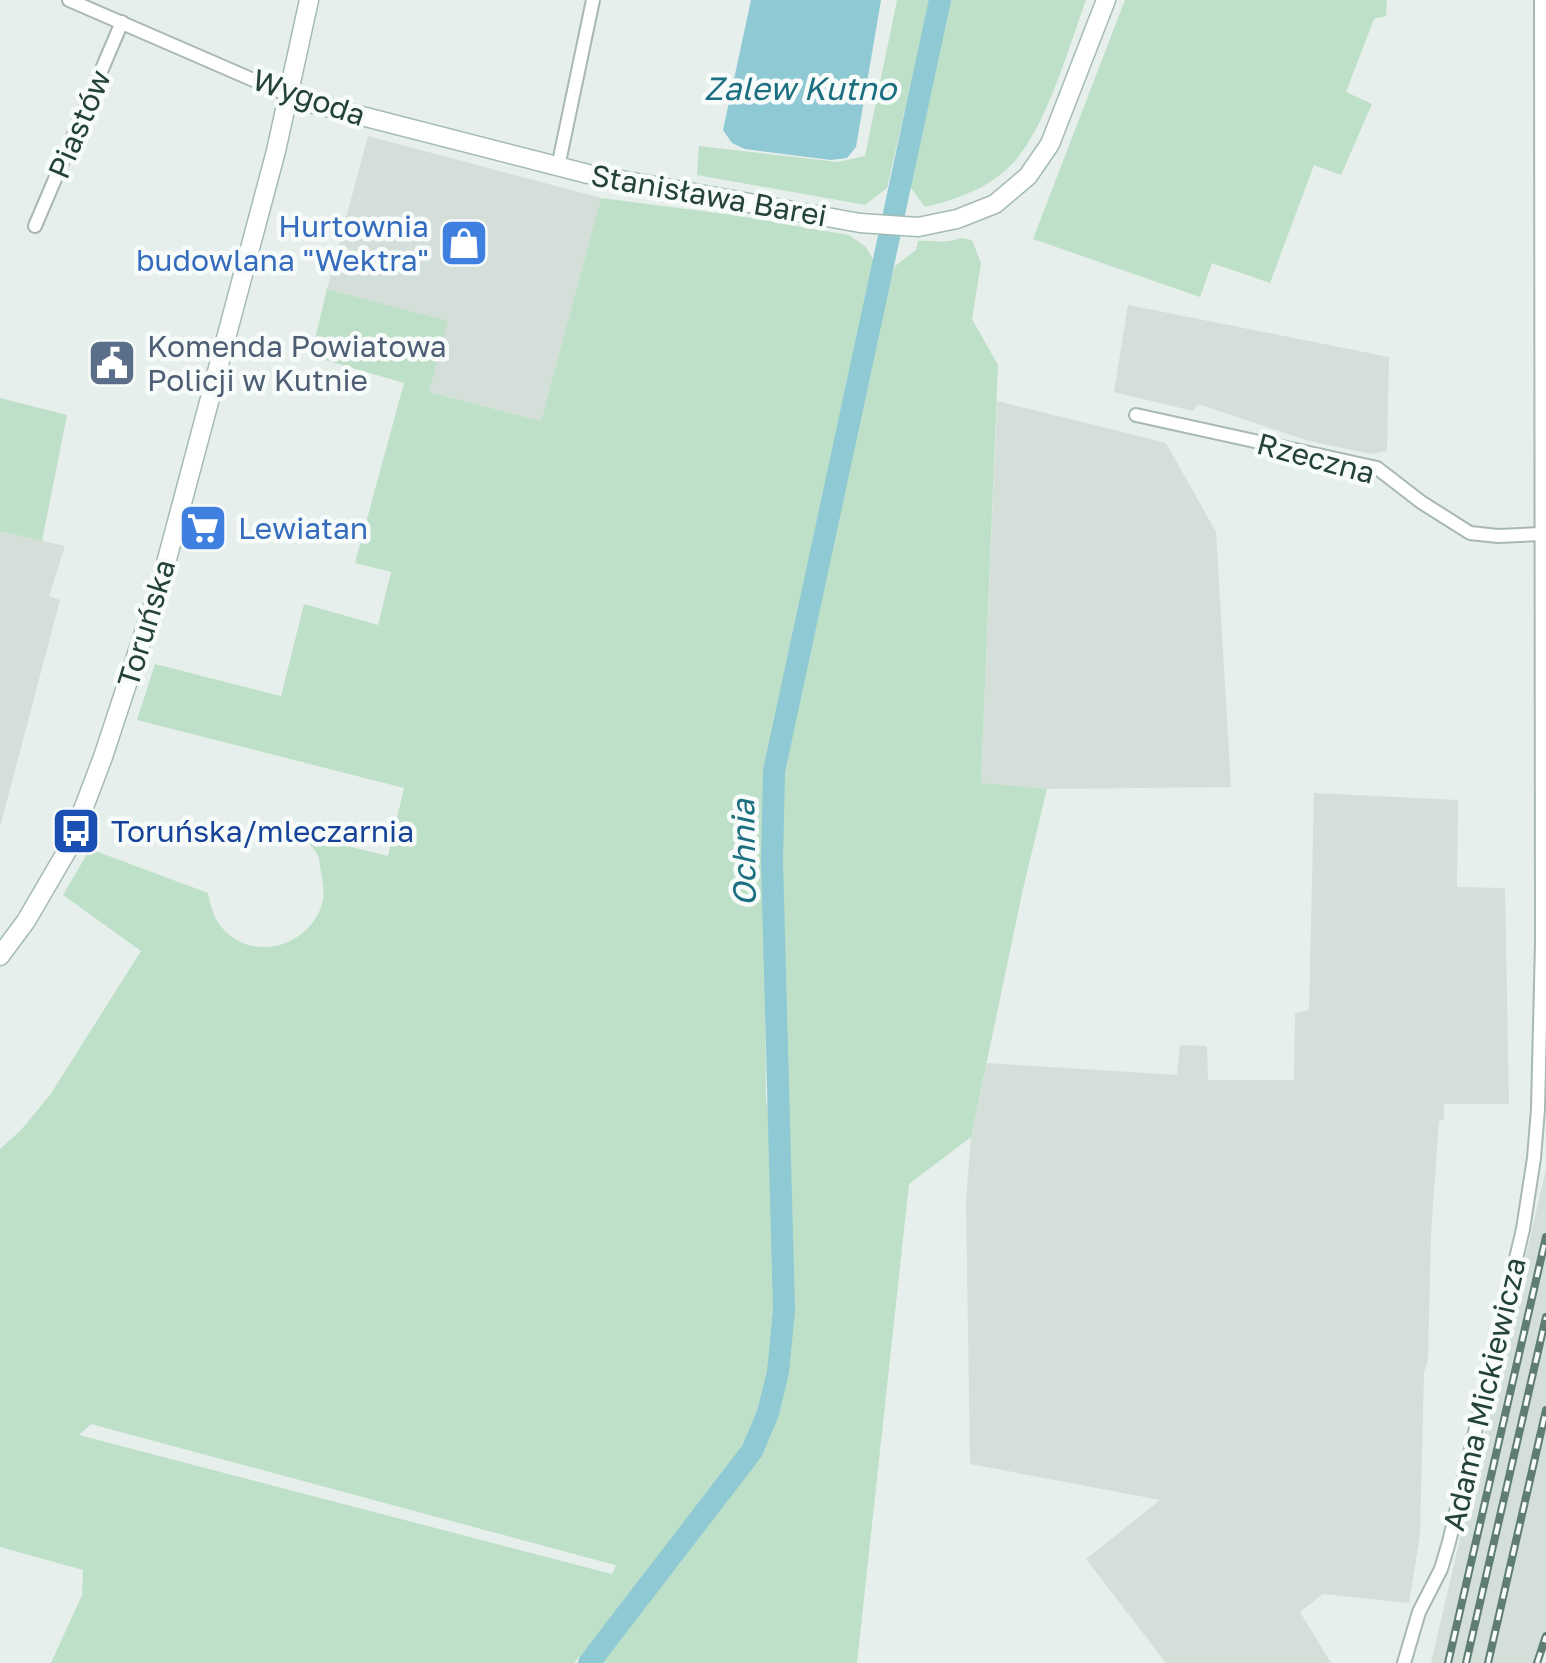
<svg xmlns="http://www.w3.org/2000/svg" width="1546" height="1663" viewBox="0 0 1546 1663" font-family="'Golos Text',sans-serif">
<style>
.built{fill:#d4dfda}
.green{fill:#bfe0c8;fill-rule:evenodd}
.water{fill:#8ec9d4}
.lines{fill:none;stroke-linecap:round;stroke-linejoin:round}
.river{stroke:#8ec9d4;stroke-width:22}
.street-casing{stroke:#a8b8b2;stroke-width:16}
.secondary-casing{stroke:#a4bbb3;stroke-width:21}
.street{stroke:#fff;stroke-width:12}
.secondary{stroke:#fff;stroke-width:18}
.rail-casing{stroke:#5f7d75;stroke-width:8}
.rail{stroke:#f7fbf9;stroke-width:4;stroke-dasharray:11;stroke-linecap:butt}
.labels{text-anchor:middle;dominant-baseline:central;stroke-width:9;stroke-linejoin:round;paint-order:stroke}
.street-label{font-size:30px;fill:#24423a;stroke:#f7fbf9}
.shop-label{font-size:30px;fill:#366cbe;stroke:#f7fbf9;text-anchor:end}
.service-label{font-size:30px;fill:#4e5e75;stroke:#f7fbf9;text-anchor:start}
.transit-label{font-size:30px;fill:#164399;stroke:#f7fbf9;text-anchor:start}
.water-label{font-size:32px;font-style:italic;fill:#1c6f80;stroke:#f7fbf9}
</style>
<rect width="100%" height="100%" fill="#e6efeb"/>
<g class="built">
<polygon points="368,136 601,198 541,421 429,392 447,321 327,289"/>
<polygon points="1128,305 1389,357 1387,451 1371,454 1309,441 1198,404 1193,411 1114,392"/>
<polygon points="997,401 1166,443 1216,532 1231,787 1047,789 981,784"/>
<polygon points="0,531 65,546 49,596 60,600 0,827"/>
<polygon points="1314,793 1458,800 1457,887 1505,888 1509,1104 1444,1104 1444,1120 1439,1121 1431,1234 1428,1359 1424,1373 1420,1535 1409,1603 1323,1594 1300,1612 1331,1663 1166,1663 1086,1559 1160,1500 970,1464 966,1200 971,1137 987,1063 1177,1075 1180,1045 1207,1046 1208,1080 1294,1080 1295,1013 1309,1010"/>
<polygon points="1546,1169 1546,1649 1542,1663 1431,1663"/>
</g>
<g class="green">
<polygon points="897,0 930,0 887,188 865,205 697,175 699,146 838,162 865,156"/>
<path d="M948,0H1086C1068,49 1048,123 1014,162C992,187 956,200 925,207L911,188L912,168Z"/>
<polygon points="1125,0 1387,0 1386,16 1374,19 1346,92 1372,104 1341,175 1314,165 1270,283 1212,263 1200,297 1033,239"/>
<path d="M601,198L733,215L849,235L866,247L874,261L846,403L764,787L766,1101L771,1121L774,1300L772,1360L752,1432L711,1491L673,1537L657,1565L574,1663H51L82,1595L83,1570L0,1547V1149L21,1130L50,1095L141,951L63,895L90,849L208,893C210,903 212,913 218,922C245,964 308,950 322,904C325,895 323,882 321,873C320,865 320,857 315,851C311,844 304,839 299,834L388,856L404,788L137,720L155,664L281,696L304,604L378,625L391,572L355,563L404,383L311,356L327,289L448,321L429,392L541,421ZM91,1424L615,1565L616,1566L612,1574L79,1435Z"/>
<path d="M960,238L972,240L981,263L972,319L998,365L981,783L1047,789L1023,889L971,1137L909,1184L857,1663H599L744,1472L773,1422L787,1360L791,1302L788,1112L781,920L782,777L801,677L847,478L882,308L895,266L916,250L918,241C933,240 947,244 960,238Z"/>
<polygon points="0,398 67,415 42,541 0,531"/>
</g>
<polygon class="water" points="751,0 881,0 856,147 847,158 831,160 745,149 732,143 723,130"/>
<g class="lines">
<polyline class="river" points="589,1663 752,1451 768,1413 778,1372 784,1310 772,861 774,771 940,0"/>
<g class="street-casing">
<g id="street">
<polyline points="69,0 288,95"/>
<polyline points="558,167 593,0"/>
<polyline points="35,226 122,22"/>
<polyline points="1136,415 1377,468 1421,502 1470,533 1498,536 1541,534"/>
<polyline points="1404,1663 1419,1612 1441,1569 1449,1542 1523,1229 1534,1158 1538,1109 1542,942 1541,0"/>
</g>
</g>
<g class="secondary-casing">
<g id="secondary">
<polyline points="288,95 311,103 588,174 860,223 918,227 957,219 995,204 1028,176 1050,144 1106,0"/>
<polyline points="0,956 26,921 68,849 103,757 162,578 276,151 309,0"/>
</g>
</g>
<use href="#street" class="street"/>
<use href="#secondary" class="secondary"/>
<g class="rail-casing">
<g id="rail">
<polyline points="1448,1663 1546,1237"/>
<polyline points="1466,1663 1546,1317"/>
<polyline points="1488,1663 1546,1410"/>
<polyline points="1537,1663 1546,1636"/>
</g>
</g>
<use href="#rail" class="rail"/>
</g>
<defs>
<g id="shop-square" transform="scale(2.5)"><rect x="-9" y="-9" width="18" height="18" rx="4" fill="#3f7fe0" stroke="#f7fbf9"/><path d="M-5-2.5h2.3a2.7 3.5 0 0 1 5.4 0H5L5.5 6h-11ZM-1.5-2.5h3a1.5 2.3 0 0 0-3 0Z" fill="#fff"/></g>
<g id="civic-square" transform="scale(2.5)"><rect x="-9" y="-9" width="18" height="18" rx="4" fill="#5c6f8a" stroke="#f7fbf9"/><path d="M-.6-6.5H3V-4.5H.6V-3L4-1V1h2V6H-6V1h2V-1L-.6-3ZM-1.2 2.5V6h2.4V2.5Z" fill="#fff"/></g>
<g id="supermarket-square" transform="scale(2.5)"><rect x="-9" y="-9" width="18" height="18" rx="4" fill="#3f7fe0" stroke="#f7fbf9"/><path d="M-6-5.5h2.5l.6 2H6L4.5 2H-2.5L-4.4-4H-6ZM-1.5 3.2a1.3 1.3 0 1 0 .1 0ZM3 3.2a1.3 1.3 0 1 0 .1 0Z" fill="#fff"/></g>
<g id="bus-square" transform="scale(2.5)"><rect x="-9" y="-9" width="18" height="18" rx="4" fill="#1a4fb4" stroke="#f7fbf9"/><path d="M-5-6H5V4H4V6H2V4H-2V6H-4V4H-5ZM-3.5-4V0h7V-4ZM-3.5 1.2v1.5H-2V1.2ZM2 1.2v1.5H3.5V1.2Z" fill="#fff"/></g>
</defs>
<g fill-rule="evenodd">
<use href="#shop-square" x="464" y="243"/>
<use href="#civic-square" x="112" y="363"/>
<use href="#supermarket-square" x="203" y="528"/>
<use href="#bus-square" x="76" y="831"/>
</g>
<g class="labels">
<g class="street-label">
<text transform="translate(309 97) rotate(19)">Wygoda</text>
<text transform="translate(79 124) rotate(-67)">Piastów</text>
<text transform="translate(709 195) rotate(10)">Stanisława Barei</text>
<text transform="translate(1316 458) rotate(15)">Rzeczna</text>
<text transform="translate(146 623) rotate(-73)">Toruńska</text>
<text transform="translate(1484 1394) rotate(-77)">Adama Mickiewicza</text>
</g>
<g class="shop-label">
<text x="429" y="226">Hurtownia<tspan x="429" dy="34">budowlana "Wektra"</tspan></text>
<text x="238" y="528" text-anchor="start">Lewiatan</text>
</g>
<g class="service-label">
<text x="147" y="346">Komenda Powiatowa<tspan x="147" dy="34">Policji w Kutnie</tspan></text>
</g>
<g class="transit-label">
<text x="111" y="831">Toruńska/mleczarnia</text>
</g>
<g class="water-label">
<text x="800" y="88">Zalew Kutno</text>
<text transform="translate(743 853) rotate(-91)">Ochnia</text>
</g>
</g>
</svg>
